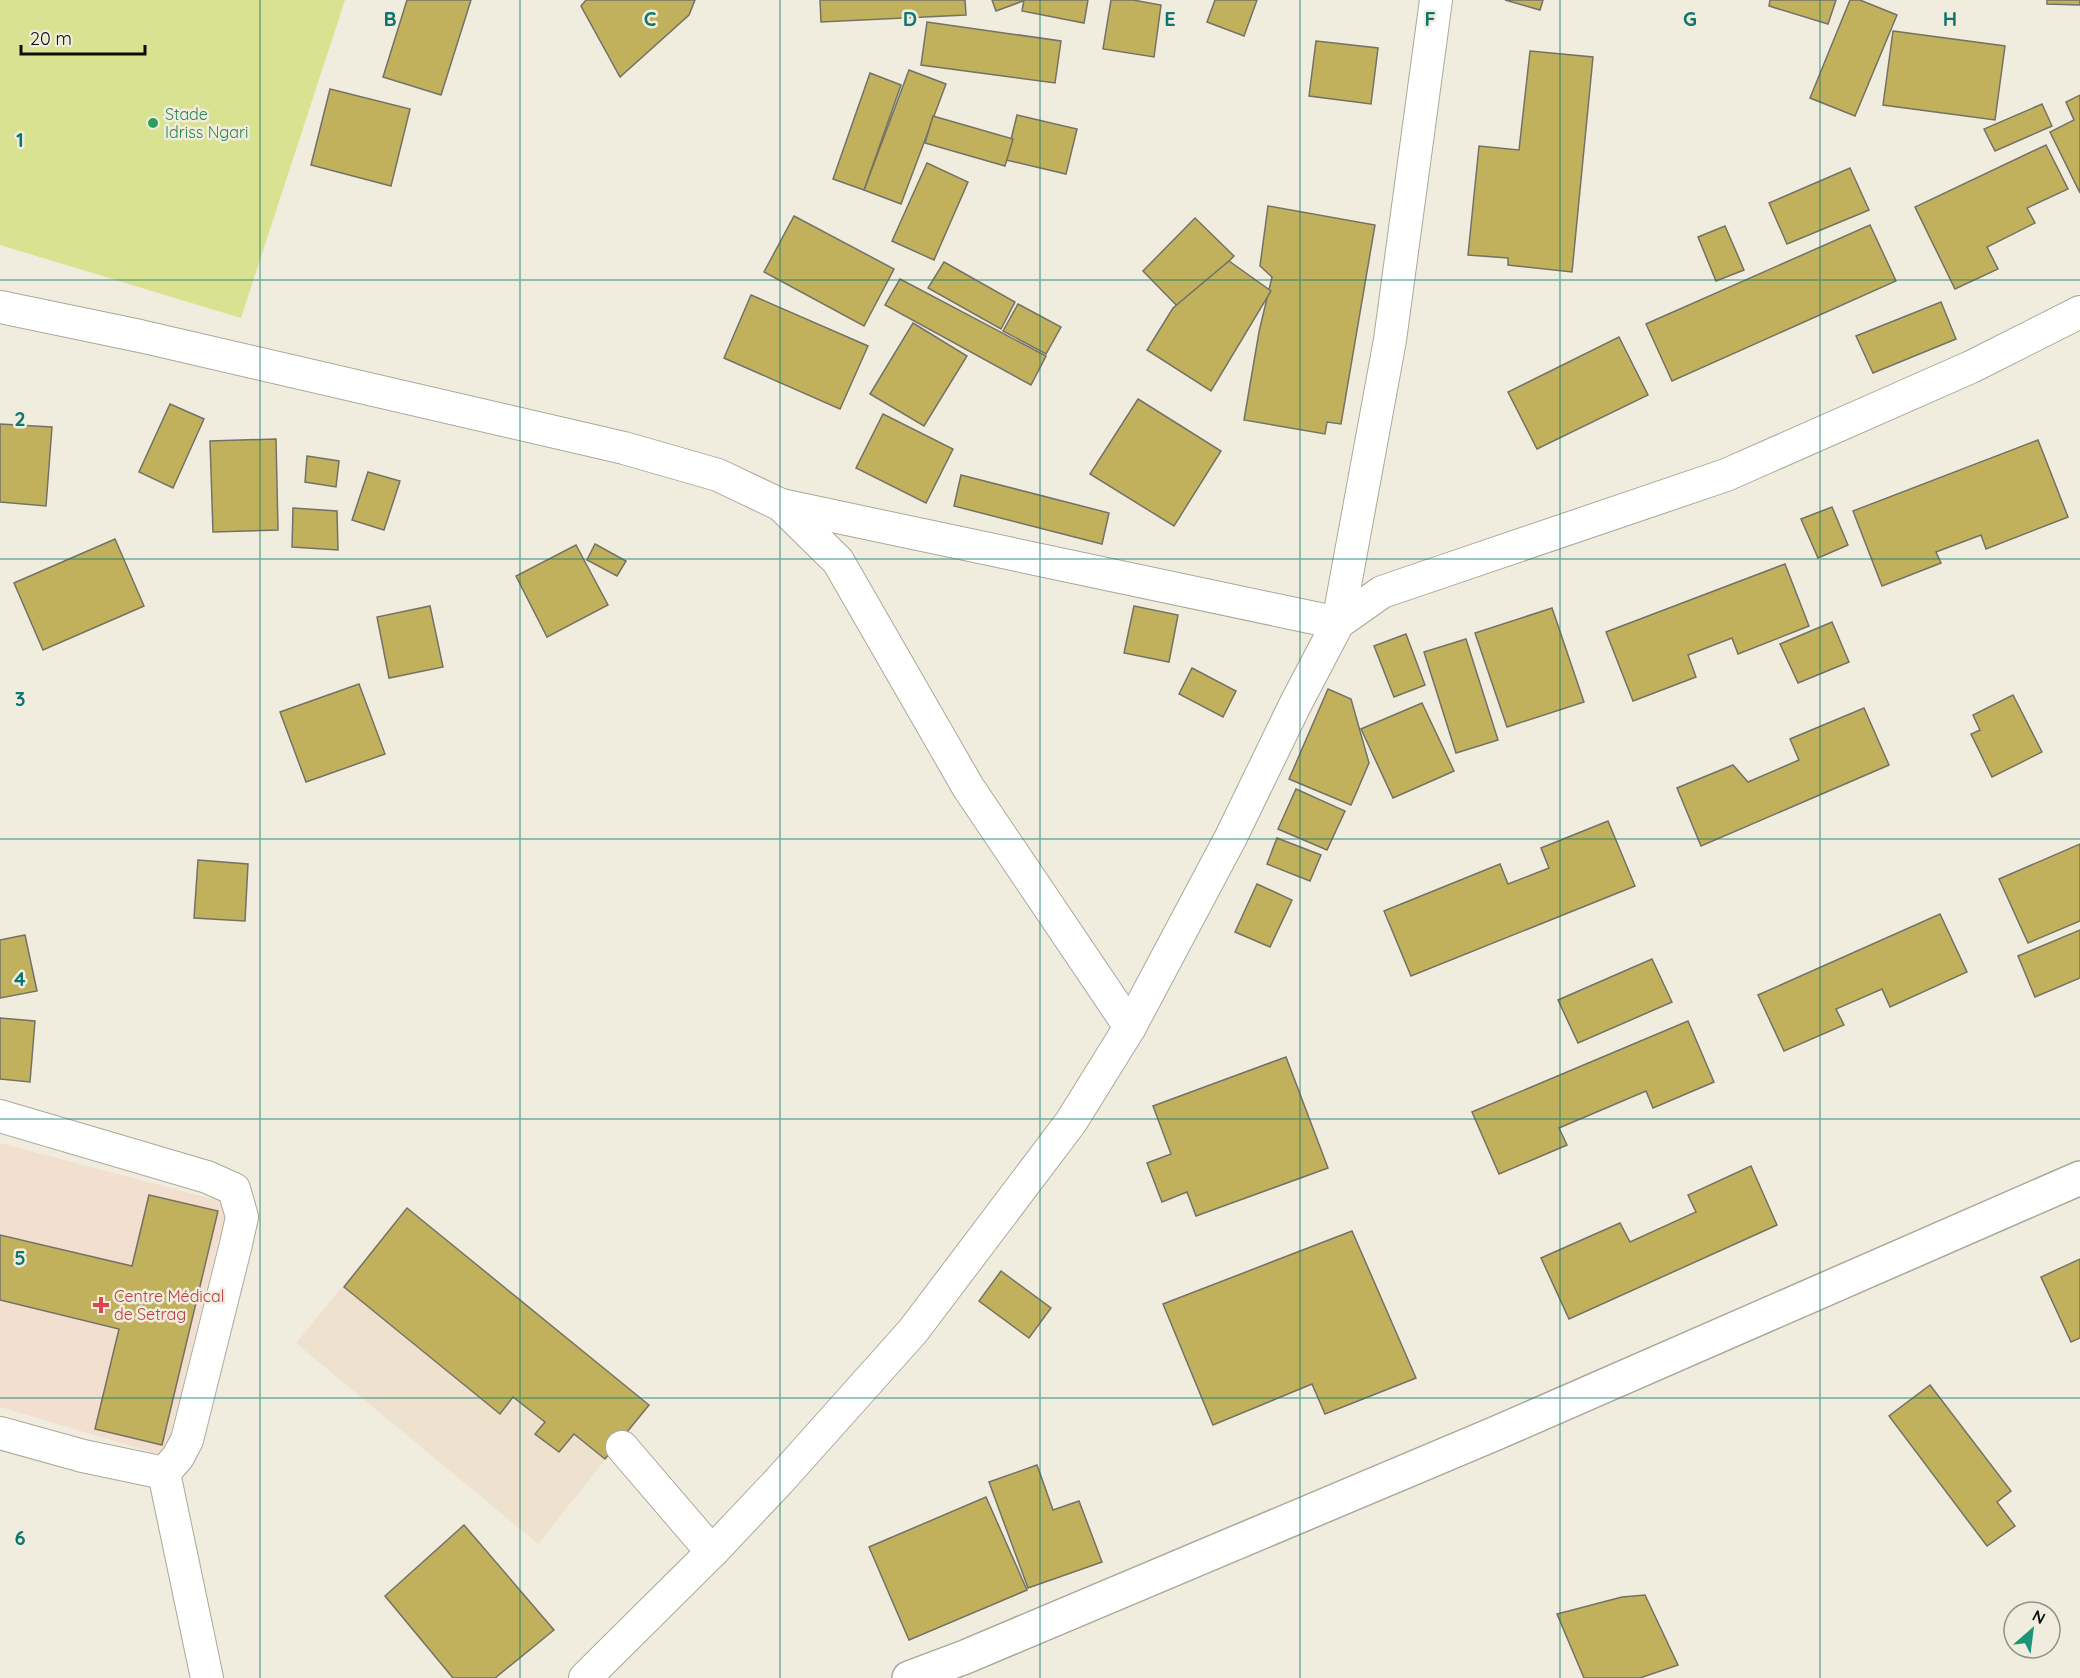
<svg xmlns="http://www.w3.org/2000/svg" width="2080" height="1678" viewBox="0 0 2080 1678" font-family="Quicksand,sans-serif">
<style>
.education{fill:#eee1cd}
.medical{fill:#f2dfcf}
.green{fill:#d8e291}
.building{fill:#c1b15d;stroke:#747266;stroke-width:1.5}
.lines{fill:none;stroke-linecap:round;stroke-linejoin:round}
.minor-casing{stroke:#aaa89a;stroke-width:34}
.tertiary-casing{stroke:#aaa89a;stroke-width:36}
.minor{stroke:#fff;stroke-width:32}
.tertiary{stroke:#fff;stroke-width:33}
.grid{fill:none;stroke:#0f766e;stroke-width:1.5;stroke-opacity:0.55}
.leisure-dot{fill:#2e9e5b;stroke:#f0eddf;stroke-width:2}
.health-dot{fill:#e0444e;stroke:#f0eddf;stroke-width:2}
.labels{text-anchor:middle;dominant-baseline:central;stroke-width:5;stroke-linejoin:round;paint-order:stroke}
.leisure-label{font-size:16px;fill:#27864d;stroke:#f0eddf;text-anchor:start}
.health-label{font-size:16px;fill:#be3a42;stroke:#f0eddf;text-anchor:start}
.grid-label{font-size:20px;text-anchor:middle;font-weight:bold;fill:#0f766e;stroke:#f0eddf;stroke-width:5;stroke-linejoin:round;paint-order:stroke}
</style>
<rect width="100%" height="100%" fill="#f0eddf"/>
<polygon class="education" points="407,1208 649,1405 538,1544 296,1343"/>
<polygon class="medical" points="0,1143 228,1203 165,1456 0,1407"/>
<polygon class="green" points="0,0 345,0 241,318 0,245"/>
<g class="building">
<polygon points="407,0 471,0 441,95 383,77"/>
<polygon points="586,0 695,0 689,15 620,77 581,6"/>
<polygon points="820,0 965,0 966,15 821,22"/>
<polygon points="992,0 1022,0 1023,1 996,11"/>
<polygon points="1024,0 1088,0 1084,23 1022,11"/>
<polygon points="1111,0 1133,0 1161,5 1154,57 1103,49"/>
<polygon points="1215,0 1257,0 1244,36 1207,22"/>
<polygon points="1505,0 1543,0 1540,10"/>
<polygon points="1770,0 1836,0 1828,24 1769,6"/>
<polygon points="1850,0 1860,0 1897,15 1855,116 1810,98"/>
<polygon points="2047,0 2080,0 2080,5 2047,4"/>
<polygon points="927,22 1061,41 1055,83 921,65"/>
<polygon points="1893,31 2005,46 1995,120 1883,105"/>
<polygon points="1316,41 1378,48 1371,104 1309,96"/>
<polygon points="1530,51 1593,57 1572,272 1508,265 1508,258 1468,255 1479,146 1519,150"/>
<polygon points="909,70 946,84 901,204 864,190"/>
<polygon points="870,73 901,85 864,190 833,179"/>
<polygon points="330,89 410,109 391,186 311,165"/>
<polygon points="2080,95 2080,193 2050,132 2074,120 2066,102"/>
<polygon points="2042,104 2052,126 1995,151 1984,129"/>
<polygon points="1017,115 1077,129 1066,174 1006,160"/>
<polygon points="933,116 1013,139 1005,166 925,143"/>
<polygon points="2046,145 2068,189 2027,208 2035,223 1987,247 1998,269 1955,289 1915,207"/>
<polygon points="927,163 968,182 934,260 892,241"/>
<polygon points="1850,168 1869,210 1787,244 1769,203"/>
<polygon points="1268,206 1375,225 1341,424 1327,422 1325,434 1244,420 1259,332 1272,277 1260,266"/>
<polygon points="794,216 894,269 864,326 764,272"/>
<polygon points="1195,218 1234,256 1181,310 1143,271"/>
<polygon points="1870,225 1896,281 1672,381 1646,324"/>
<polygon points="1725,226 1744,270 1716,281 1698,237"/>
<polygon points="1229,261 1271,291 1211,391 1147,350 1173,308"/>
<polygon points="944,262 1015,302 1001,329 928,288"/>
<polygon points="900,279 1046,356 1031,385 885,305"/>
<polygon points="751,295 868,346 840,409 724,358"/>
<polygon points="1941,302 1956,339 1873,373 1856,336"/>
<polygon points="1018,304 1061,327 1046,354 1003,331"/>
<polygon points="913,323 967,356 924,426 870,394"/>
<polygon points="1619,337 1648,395 1537,449 1508,392"/>
<polygon points="1138,399 1221,451 1174,526 1090,474"/>
<polygon points="170,404 204,419 173,488 139,472"/>
<polygon points="883,414 953,449 926,503 856,468"/>
<polygon points="0,424 52,427 46,506 0,502"/>
<polygon points="276,439 278,530 213,532 210,441"/>
<polygon points="2038,440 2068,517 1986,549 1981,535 1936,552 1941,563 1882,586 1853,511"/>
<polygon points="307,456 339,461 336,487 305,482"/>
<polygon points="368,472 400,481 384,530 352,520"/>
<polygon points="961,475 1109,513 1102,544 954,506"/>
<polygon points="1832,507 1848,545 1818,558 1801,519"/>
<polygon points="293,508 337,511 338,550 292,547"/>
<polygon points="115,539 144,606 43,650 14,583"/>
<polygon points="595,544 626,561 617,576 587,560"/>
<polygon points="576,545 608,605 547,637 516,576"/>
<polygon points="1785,564 1809,626 1738,654 1732,638 1688,655 1696,677 1633,701 1606,632"/>
<polygon points="430,606 443,667 389,678 377,617"/>
<polygon points="1134,606 1178,615 1169,662 1124,653"/>
<polygon points="1552,608 1584,702 1507,727 1475,633"/>
<polygon points="1832,622 1849,662 1798,683 1780,644"/>
<polygon points="1406,634 1425,685 1394,697 1374,646"/>
<polygon points="1466,639 1498,740 1456,753 1424,652"/>
<polygon points="1192,668 1236,691 1223,717 1179,694"/>
<polygon points="359,684 385,754 306,782 280,712"/>
<polygon points="1328,689 1351,699 1369,763 1351,805 1289,779"/>
<polygon points="2013,695 2042,752 1992,777 1971,734 1980,730 1973,715"/>
<polygon points="1422,703 1454,771 1393,798 1361,729"/>
<polygon points="1864,708 1889,765 1701,846 1677,788 1733,765 1748,782 1799,760 1790,739"/>
<polygon points="1296,789 1345,811 1327,850 1278,829"/>
<polygon points="1608,821 1635,886 1411,976 1384,911 1500,864 1508,884 1549,868 1541,848"/>
<polygon points="1277,838 1321,855 1310,881 1267,864"/>
<polygon points="2080,844 2080,921 2028,943 1999,879"/>
<polygon points="198,860 248,864 245,921 194,918"/>
<polygon points="1257,884 1292,900 1270,947 1235,932"/>
<polygon points="1940,914 1967,972 1890,1007 1882,989 1836,1009 1844,1025 1784,1051 1758,995"/>
<polygon points="2080,930 2080,978 2035,997 2018,956"/>
<polygon points="25,935 37,991 0,998 0,940"/>
<polygon points="1652,959 1672,1002 1578,1043 1558,1000"/>
<polygon points="0,1018 35,1021 30,1082 0,1079"/>
<polygon points="1688,1021 1714,1082 1653,1108 1646,1091 1559,1128 1567,1145 1499,1174 1472,1112"/>
<polygon points="1286,1057 1328,1168 1196,1216 1187,1192 1162,1202 1147,1163 1171,1154 1153,1106"/>
<polygon points="1751,1166 1777,1225 1569,1319 1541,1258 1620,1223 1630,1242 1696,1212 1688,1195"/>
<polygon points="149,1195 218,1211 162,1445 95,1429 119,1329 0,1300 0,1235 132,1266"/>
<polygon points="407,1208 649,1405 605,1459 574,1434 559,1452 535,1434 545,1422 513,1397 500,1414 344,1287"/>
<polygon points="1352,1231 1416,1378 1325,1414 1312,1384 1213,1425 1163,1304"/>
<polygon points="2080,1259 2080,1338 2071,1342 2041,1277"/>
<polygon points="1001,1271 1051,1308 1029,1338 979,1301"/>
<polygon points="1930,1385 2011,1491 1997,1502 2015,1526 1987,1546 1889,1416"/>
<polygon points="1037,1465 1053,1510 1079,1501 1102,1562 1028,1588 989,1482"/>
<polygon points="986,1497 1027,1590 909,1640 869,1547"/>
<polygon points="464,1525 554,1630 495,1678 453,1678 385,1596"/>
<polygon points="1645,1595 1678,1665 1640,1678 1584,1678 1557,1614 1622,1597"/>
</g>
<g class="lines">
<g class="minor-casing">
<g id="minor">
<polyline points="0,307 140,336 624,448 718,475 781,505 838,561 968,787 1130,1027"/>
<polyline points="781,505 1338,623 1390,340 1436,0"/>
<polyline points="0,1116 207,1177 234,1189 242,1217 236,1244 187,1440 178,1457 164,1473"/>
<polyline points="0,1433 83,1456 164,1473"/>
<polyline points="622,1447 712,1552"/>
<polyline points="164,1473 207,1678"/>
<polyline points="585,1678 712,1552 779,1481 913,1331 1071,1122 1130,1027 1231,837 1295,705 1338,623 1382,592 1726,475 1971,367 2080,312"/>
</g>
</g>
<g class="tertiary-casing">
<polyline id="tertiary" points="909,1678 965,1657 1494,1434 2080,1178"/>
</g>
<use href="#minor" class="minor"/>
<use href="#tertiary" class="tertiary"/>
</g>
<path class="grid" d="M260,0V1678M520,0V1678M780,0V1678M1040,0V1678M1300,0V1678M1560,0V1678M1820,0V1678M0,280H2080M0,559H2080M0,839H2080M0,1119H2080M0,1398H2080"/>
<circle class="leisure-dot" cx="153" cy="123" r="6"/>
<path class="health-dot" d="M98 1296h6v6h6v6h-6v6h-6v-6h-6v-6h6z"/>
<g class="labels">
<g class="leisure-label">
<text x="165" y="114">Stade<tspan x="165" dy="18">Idriss Ngari</tspan></text>
</g>
<g class="health-label">
<text x="114" y="1296">Centre Médical<tspan x="114" dy="18">de Setrag</tspan></text>
</g>
</g>
<g class="grid-label">
<text x="390" y="26">B</text>
<text x="650" y="26">C</text>
<text x="910" y="26">D</text>
<text x="1170" y="26">E</text>
<text x="1430" y="26">F</text>
<text x="1690" y="26">G</text>
<text x="1950" y="26">H</text>
<text x="20" y="147">1</text>
<text x="20" y="426">2</text>
<text x="20" y="706">3</text>
<text x="20" y="986">4</text>
<text x="20" y="1265">5</text>
<text x="20" y="1545">6</text>
</g>
<g transform="translate(2032 1630) rotate(28)"><circle r="28" fill="#f0eddf" stroke="#959389" stroke-width="1.5"/>
<path d="M0-4.5L10 22L0 15L-10 22Z" fill="#1c947a"/>
<text y="-9" font-size="16" font-weight="bold" text-anchor="middle" fill="#0d0c08">N</text>
</g>
<path d="M21 45v9h124v-9" fill="none" stroke="#0d0c08" stroke-width="3"/>
<text x="30" y="45" font-size="18" fill="#0d0c08" stroke="#f0eddf" stroke-width="4.5" paint-order="stroke">20 m</text>
</svg>
